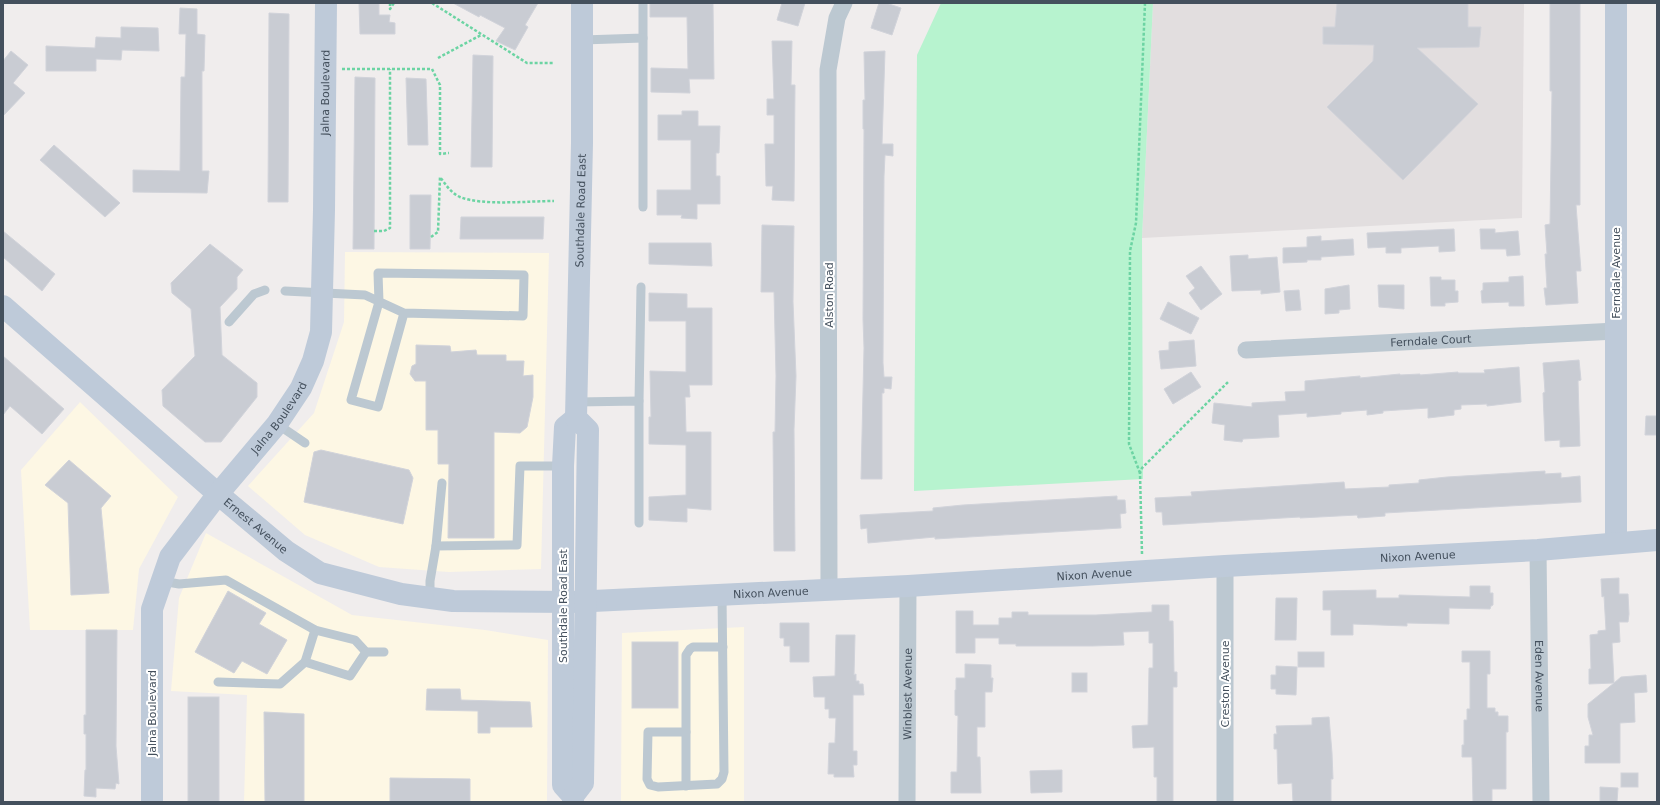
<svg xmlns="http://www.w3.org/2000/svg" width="1660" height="805" viewBox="0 0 1660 805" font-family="'DejaVu Sans',sans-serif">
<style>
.commercial{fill:#fdf7e4}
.education{fill:#e2dedf}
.green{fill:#b7f3cf}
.building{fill:#c9ccd3;stroke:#d1d3da}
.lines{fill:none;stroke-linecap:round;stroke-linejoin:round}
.path{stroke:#6cd4a3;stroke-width:2.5;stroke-dasharray:3 2;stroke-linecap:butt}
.lane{stroke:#bcc8d1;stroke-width:9}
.street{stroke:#bcc8d1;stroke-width:17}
.secondary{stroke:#becad9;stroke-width:22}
.labels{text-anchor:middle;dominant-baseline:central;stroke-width:4;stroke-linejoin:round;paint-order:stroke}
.street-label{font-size:11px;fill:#44505d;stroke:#fff}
</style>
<rect width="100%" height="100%" fill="#f0eded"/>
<g class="commercial">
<polygon points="345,252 549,253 541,569 449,572 379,567 305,535 248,486 314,413 344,322"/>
<polygon points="80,402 178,497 139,569 133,630 30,630 21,470"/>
<polygon points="206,533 352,615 485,630 548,640 547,802 244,802 247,695 171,691 179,598"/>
<polygon points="744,627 744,802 621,802 622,633"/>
</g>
<polygon class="education" points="1153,3 1524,3 1522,218 1142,238"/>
<polygon class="green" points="941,3 1153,3 1142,238 1143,479 914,491 917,55"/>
<g class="building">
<polygon points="359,3 379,3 379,15 390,15 389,22 395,23 395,34 360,34"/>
<polygon points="453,3 538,3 525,25 528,27 515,50 496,41 505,28 480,15 479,17"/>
<polygon points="650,3 713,4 714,79 689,79 690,93 651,92 651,68 688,69 687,17 650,17"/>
<polygon points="782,3 805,3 798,26 777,20"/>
<polygon points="879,3 886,3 901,8 892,35 871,28"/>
<polygon points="1337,3 1468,3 1468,27 1481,27 1479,47 1417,48 1478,104 1403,180 1327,107 1373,61 1374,45 1323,44 1323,27 1335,27"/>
<polygon points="1550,3 1580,3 1580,205 1576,205 1581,271 1576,271 1578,303 1546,305 1544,288 1547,288 1545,254 1547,254 1545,225 1550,224 1552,91 1550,91"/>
<polygon points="180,8 197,9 197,34 205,35 204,71 202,71 202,171 209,171 207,193 133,192 133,170 180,171 181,77 185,77 186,34 179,34"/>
<polygon points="269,13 289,14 288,202 268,202"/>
<polygon points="121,27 158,28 159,51 122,50 121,60 96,59 96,71 46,71 46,46 95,48 96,37 121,38"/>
<polygon points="772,41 792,41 791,85 795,85 794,201 772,200 773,186 766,186 765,144 774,144 774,115 767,115 767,99 774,99"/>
<polygon points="11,51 28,65 13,83 25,93 3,116 3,61"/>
<polygon points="885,51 882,144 893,144 893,156 885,155 884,176 883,363 884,377 892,377 891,389 884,388 884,393 882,393 882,479 861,479 864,348 863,319 864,129 863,129 863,100 865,100 864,52"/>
<polygon points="473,55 493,56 492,167 471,167"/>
<polygon points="355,77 375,78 374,249 353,249"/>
<polygon points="406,78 426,79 428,145 408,145"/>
<polygon points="682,111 698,111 698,126 720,126 719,153 716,153 716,176 720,176 720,204 697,204 697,219 681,218 682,215 657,215 657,190 691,190 691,140 658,140 658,115 682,115"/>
<polygon points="54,145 120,203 105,217 40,160"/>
<polygon points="410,195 431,195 430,249 410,249"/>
<polygon points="461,217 544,217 543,239 460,239"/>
<polygon points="762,225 794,226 793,302 796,376 794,429 795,551 774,551 773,432 775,432 776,376 774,292 761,292"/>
<polygon points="1454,229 1455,251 1439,252 1439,246 1401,248 1401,253 1386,253 1386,247 1368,248 1367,233"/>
<polygon points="1480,229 1495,229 1495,233 1518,231 1520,255 1507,256 1506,249 1481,249"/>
<polygon points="3,231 55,274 42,291 3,257"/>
<polygon points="1321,236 1321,241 1353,239 1354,255 1321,257 1321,260 1307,260 1307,262 1283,263 1283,248 1307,247 1307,237"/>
<polygon points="649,243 711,243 712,266 649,264"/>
<polygon points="210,244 243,270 237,277 237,289 220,307 222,355 257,383 257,397 221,442 205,442 163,406 162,390 195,356 191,309 172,293 171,283"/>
<polygon points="1248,255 1248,259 1277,257 1280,292 1261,294 1261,290 1232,291 1230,256"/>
<polygon points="1201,266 1222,294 1201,310 1189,293 1195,288 1186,276"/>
<polygon points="1523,276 1524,306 1509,306 1509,302 1482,303 1481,291 1483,290 1483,283 1509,282 1509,277"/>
<polygon points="1430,277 1441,277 1441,280 1455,280 1455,291 1458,291 1458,302 1445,303 1445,306 1431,306"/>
<polygon points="1349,285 1350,309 1339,310 1339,313 1325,314 1325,289"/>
<polygon points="1378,285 1404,285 1404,309 1379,307"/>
<polygon points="1299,290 1301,310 1286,311 1284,291"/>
<polygon points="649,293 687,294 687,308 712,308 712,385 689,385 690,397 685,397 686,432 711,432 711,510 687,508 687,522 649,520 649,497 686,495 686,445 649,444 649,417 651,417 650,371 686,372 686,321 649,321"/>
<polygon points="1168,302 1199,318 1191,334 1160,319"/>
<polygon points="1194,340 1196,366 1161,369 1159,351 1169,350 1169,342"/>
<polygon points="416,345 450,346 451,352 476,350 477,355 506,355 506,361 524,361 523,376 533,375 533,397 527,427 520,433 494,432 494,538 448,538 449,464 438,464 438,430 426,430 426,381 415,381 410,374 412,366 416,364"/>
<polygon points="3,356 64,409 42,434 10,406 3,415"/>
<polygon points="1579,360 1581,380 1578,381 1580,446 1560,447 1560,440 1545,441 1543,393 1545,392 1543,363"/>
<polygon points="1519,367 1521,402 1487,406 1487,404 1461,405 1461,409 1454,410 1454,415 1428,418 1428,408 1383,411 1383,413 1367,415 1367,410 1341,412 1341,414 1307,417 1307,413 1278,415 1279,437 1243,439 1242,442 1224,440 1225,425 1212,423 1214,403 1252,407 1252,403 1286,401 1285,392 1305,391 1305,381 1360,376 1360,378 1400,374 1400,375 1420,374 1420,375 1458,372 1458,373 1485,373 1484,370"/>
<polygon points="1191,372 1201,387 1173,404 1164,389"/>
<polygon points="1646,416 1657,416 1657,435 1645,435"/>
<polygon points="321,450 409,470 413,478 403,524 304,502 314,452"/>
<polygon points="69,460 111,496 101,508 109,593 71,595 68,503 45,485"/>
<polygon points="1545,471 1545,474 1561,473 1561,478 1580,476 1581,502 1385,513 1385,516 1358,518 1357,515 1300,518 1300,517 1163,525 1162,512 1156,512 1155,498 1192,496 1191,492 1344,482 1345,489 1389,487 1389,485 1419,483 1419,480 1447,477"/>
<polygon points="1117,496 1117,500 1125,500 1126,513 1120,514 1121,528 935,539 935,537 868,543 867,528 861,529 860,515 933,511 933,508 963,505"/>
<polygon points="1619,578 1619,594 1628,594 1629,614 1628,622 1619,622 1620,642 1612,643 1614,683 1621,677 1646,675 1647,692 1634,693 1635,722 1620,723 1620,763 1585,763 1585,746 1589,746 1589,735 1593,735 1588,717 1588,704 1614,683 1589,684 1589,669 1591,669 1590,635 1598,634 1598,631 1606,630 1604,596 1602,597 1601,579"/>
<polygon points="1470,586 1490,586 1490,593 1493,593 1493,605 1491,606 1490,609 1449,608 1449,624 1407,623 1407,626 1353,624 1353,635 1331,635 1331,610 1323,610 1323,591 1373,590 1376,590 1376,598 1399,598 1399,595 1470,597"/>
<polygon points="228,591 266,613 259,624 287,640 267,674 242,661 234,673 195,652"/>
<polygon points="1276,598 1297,598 1296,640 1275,640"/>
<polygon points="1152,605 1169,605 1169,621 1173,621 1174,672 1177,672 1177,687 1173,687 1173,802 1157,802 1157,777 1154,777 1154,747 1133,748 1132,726 1148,725 1149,668 1153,668 1153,643 1149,643 1149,631 1123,632 1124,645 1092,646 1016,646 1016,644 999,644 999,638 975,638 975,653 956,653 956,611 973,611 973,625 999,625 999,618 1012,618 1012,612 1028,612 1028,615 1096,615 1152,612"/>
<polygon points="780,623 809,623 809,662 790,662 790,646 784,646 784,638 780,638"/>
<polygon points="86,630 117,630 116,746 119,784 116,783 115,789 96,788 96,797 84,796 85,770 86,770 86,734 84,734 84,715 86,715"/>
<polygon points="836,635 855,635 854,675 856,674 856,681 859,681 859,684 863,684 864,695 853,695 853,751 857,751 857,765 853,765 854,777 834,777 834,774 828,774 829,743 835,743 835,741 836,718 829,718 829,709 825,709 825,697 814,697 813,677 835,676"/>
<rect x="632" y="642" width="46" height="66"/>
<polygon points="1462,651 1490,651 1490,674 1487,674 1487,708 1495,708 1495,712 1498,712 1498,716 1508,716 1508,732 1506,732 1506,789 1492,789 1492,802 1473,802 1472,757 1462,757 1462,745 1464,745 1464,720 1467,720 1467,709 1470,709 1470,662 1462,662"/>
<rect x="1298" y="652" width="26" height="15"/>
<polygon points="965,664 991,665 991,678 993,678 992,692 985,692 985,727 977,727 977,757 980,757 981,793 951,793 951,772 957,772 958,716 955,715 955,690 956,690 956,678 965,678"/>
<polygon points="1276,666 1297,667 1296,695 1276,694 1276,689 1271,689 1271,675 1276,675"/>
<rect x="1072" y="673" width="15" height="19"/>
<polygon points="427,689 460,689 461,700 530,702 532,727 490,727 490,733 478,733 478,711 426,710"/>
<rect x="188" y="697" width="31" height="105"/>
<polygon points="264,712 304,714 304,802 265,802"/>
<polygon points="1329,717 1332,753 1333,779 1331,779 1331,802 1293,802 1292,783 1278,784 1277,749 1274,749 1274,734 1277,734 1276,726 1312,725 1312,718"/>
<polygon points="1062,770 1062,792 1031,793 1030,771"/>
<rect x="1621" y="773" width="17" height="14"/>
<polygon points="390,778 470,779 470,802 390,802"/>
<polygon points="1600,787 1618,788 1617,802 1600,802"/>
</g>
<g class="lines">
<g class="path">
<polyline points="390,3 390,9 394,3"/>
<polyline points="432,3 527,63 554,63"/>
<polyline points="438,58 481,35"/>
<polyline points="342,69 432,69 440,85 440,154 449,153"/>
<polyline points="374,231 384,231 390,228 390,69"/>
<path d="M431,237L438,232L440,177C446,185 451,193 460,197C482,206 528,201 554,201"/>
<polyline points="1140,473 1129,444 1130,251 1136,223 1145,3"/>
<polyline points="1142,554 1140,473 1142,468 1229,381"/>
</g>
<g class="lane">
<polyline points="582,40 643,38 643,3"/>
<polyline points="643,207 643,38"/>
<polyline points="285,291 365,295 404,313 523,316 524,275 378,273 379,302 351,400 378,407 404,313"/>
<polyline points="229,322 254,294 265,290"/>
<polyline points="639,401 641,287"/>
<polyline points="577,402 639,401 639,523"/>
<polyline points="277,424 305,443"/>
<polyline points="436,546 442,483"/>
<polyline points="162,581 179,584 226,580 315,630 355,640 366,652 384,652"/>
<polyline points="430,598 430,581 436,546 517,545 520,466 563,466"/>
<polyline points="315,630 305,662 350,676 366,652"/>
<polyline points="218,682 280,684 305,662"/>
<polyline points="686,732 648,732 647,779 650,785 658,787 717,784 722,779 724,772 722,595"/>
<polyline points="686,786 686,655 690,649 693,647 723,647"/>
</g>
<g class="street">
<path id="s1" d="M1246,350L1616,331"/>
<path id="s2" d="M1538,550L1541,802"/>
<polyline points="829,590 828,70 837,18 844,3"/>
<path id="s3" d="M907,802L908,586"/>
<polyline points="1225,802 1225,566"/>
</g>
<g class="secondary">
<polyline points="1616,3 1616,543"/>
<path id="s4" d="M3,306L218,494L286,551L320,573L401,594L453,601L572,602L908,586L1225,566L1538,550L1657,540"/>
<polyline points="573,796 563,785 563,466 565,427 576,418"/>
<path id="s5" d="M152,802V609L170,557L218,494L277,424L301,388L313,361L321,332L324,210L326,3"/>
<path id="s6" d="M573,802V796L583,783L588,430L576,418L582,143V3"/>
</g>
</g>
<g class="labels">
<g class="street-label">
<text stroke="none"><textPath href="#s5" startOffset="761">Jalna Boulevard</textPath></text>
<text stroke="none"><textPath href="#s6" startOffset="600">Southdale Road East</textPath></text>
<text transform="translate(1616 273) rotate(-90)">Ferndale Avenue</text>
<text transform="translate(829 295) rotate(-90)">Alston Road</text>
<text stroke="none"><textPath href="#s1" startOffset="185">Ferndale Court</textPath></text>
<text stroke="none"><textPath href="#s5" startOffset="425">Jalna Boulevard</textPath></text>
<text stroke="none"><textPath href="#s4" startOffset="335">Ernest Avenue</textPath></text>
<text stroke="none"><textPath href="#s4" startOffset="1517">Nixon Avenue</textPath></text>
<text stroke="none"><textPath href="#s4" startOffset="1193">Nixon Avenue</textPath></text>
<text stroke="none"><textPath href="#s4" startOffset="869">Nixon Avenue</textPath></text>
<text transform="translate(563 606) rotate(-90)">Southdale Road East</text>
<text stroke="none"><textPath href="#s2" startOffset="126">Eden Avenue</textPath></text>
<text transform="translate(1225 684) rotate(-90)">Creston Avenue</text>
<text stroke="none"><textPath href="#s3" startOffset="108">Winblest Avenue</textPath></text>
<text transform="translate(152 713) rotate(-90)">Jalna Boulevard</text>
</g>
</g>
<rect width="1660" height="805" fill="none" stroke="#44505d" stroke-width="8"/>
</svg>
